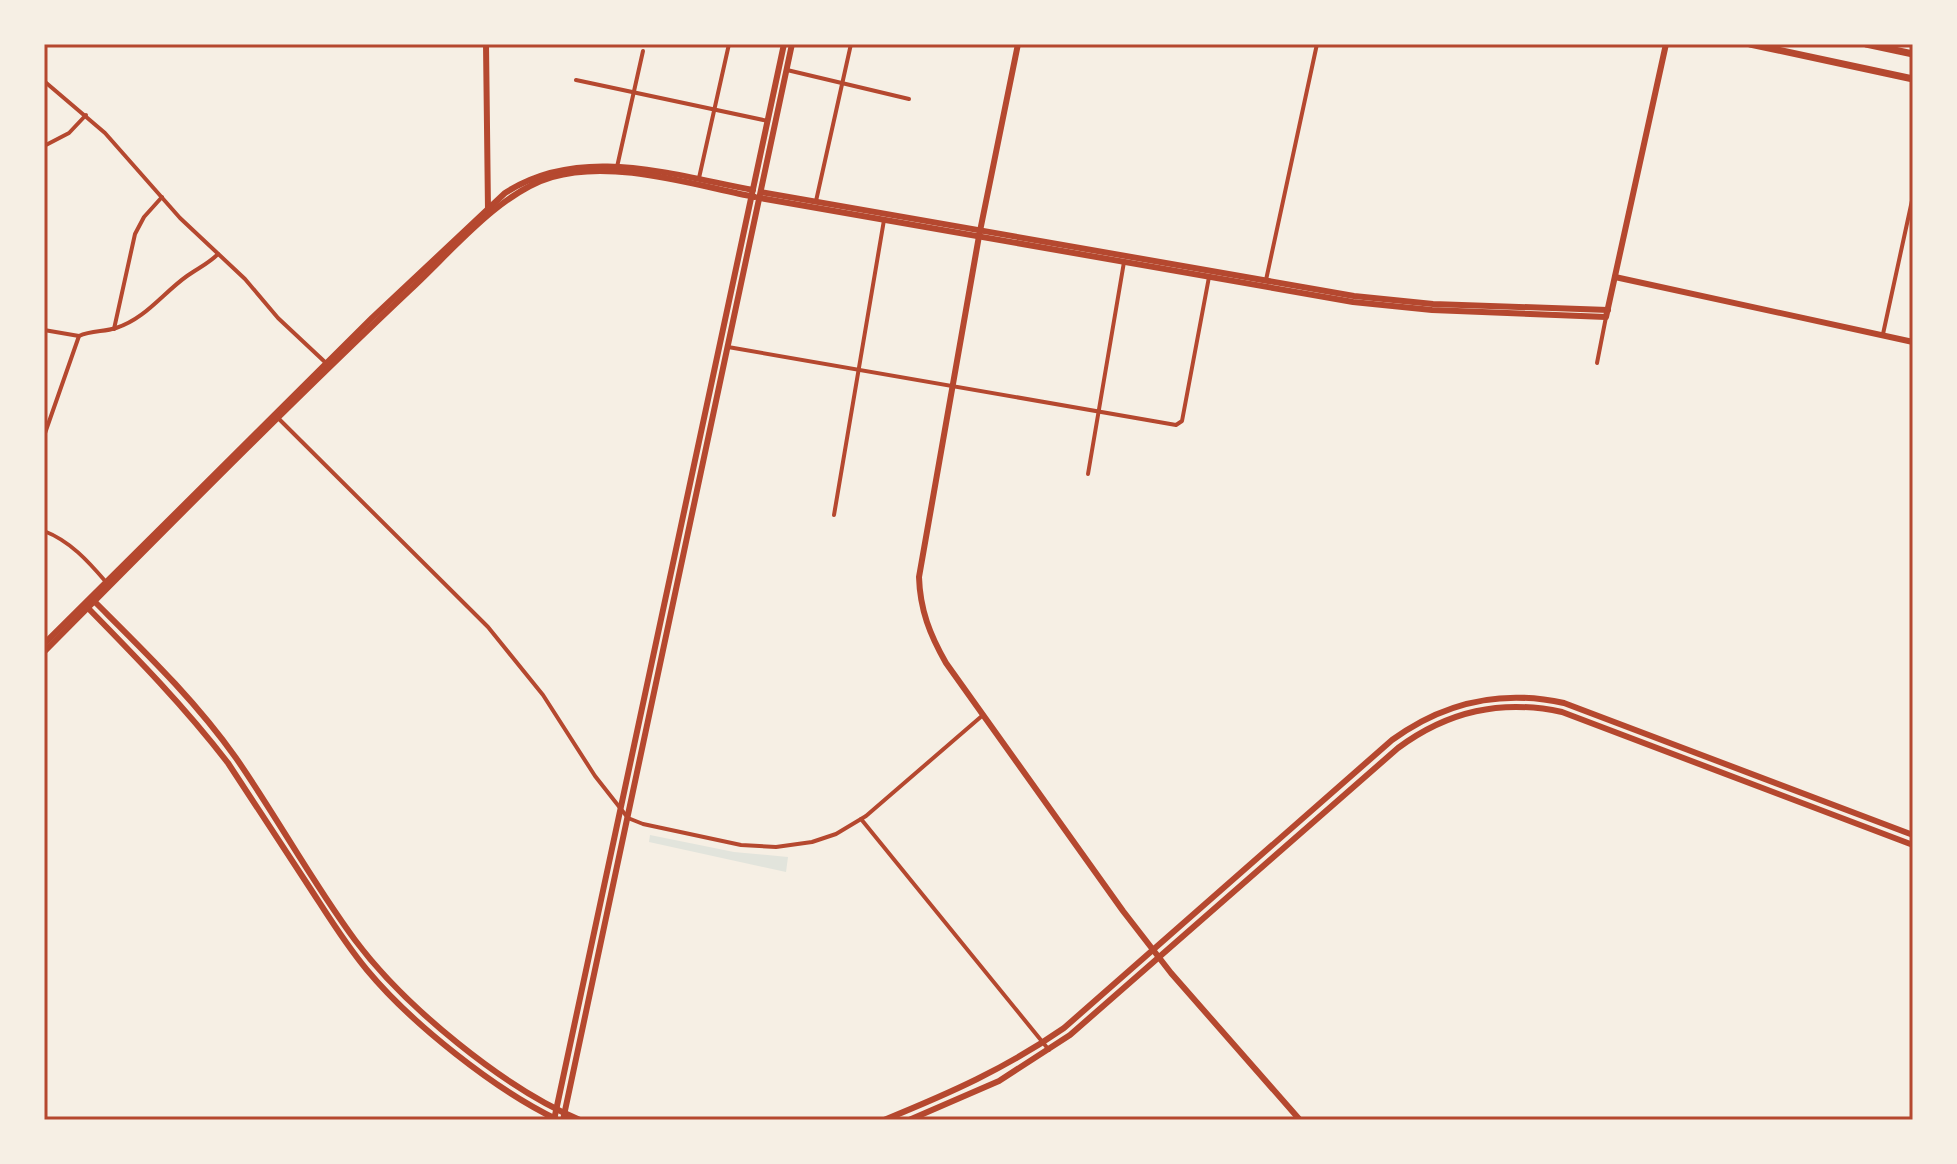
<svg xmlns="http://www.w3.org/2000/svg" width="1957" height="1164" viewBox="0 0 1957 1164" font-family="'Roboto Condensed',sans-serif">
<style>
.green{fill:#e2e4dc}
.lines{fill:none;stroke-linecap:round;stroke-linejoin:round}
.minor{stroke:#b5482f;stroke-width:4}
.tertiary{stroke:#b5482f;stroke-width:6}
.secondary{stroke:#b5482f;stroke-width:6}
.trunk{stroke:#b5482f;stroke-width:7}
.neatline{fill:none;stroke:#b5482f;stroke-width:3}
</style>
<rect width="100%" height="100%" fill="#f6efe4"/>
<polygon class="green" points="650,835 734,852 788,857 786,872 649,842"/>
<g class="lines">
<g class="minor">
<polyline points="787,70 909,99"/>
<polyline points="576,80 768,121"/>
<polyline points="44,81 105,133 180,218 245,279 278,318 326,363"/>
<polyline points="44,146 69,133 86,115"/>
<polyline points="617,167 643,51"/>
<polyline points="699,178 729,44"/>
<polyline points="816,201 851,44"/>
<polyline points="1266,280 1317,44"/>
<polyline points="114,329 135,234 144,217 162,197"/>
<polyline points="44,330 79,336"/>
<polyline points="1883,334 1913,196"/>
<polyline points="728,347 1176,425 1182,421 1209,277"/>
<polyline points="1597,363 1606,317"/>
<polyline points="277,417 488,627 543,695 595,776 628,818 643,824 741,845 776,847 812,842 836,834 866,816 983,715"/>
<path d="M44,436L79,336C91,330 104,332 116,328C145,319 163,293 187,276C198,268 208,264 218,254"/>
<polyline points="1088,474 1124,262"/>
<polyline points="834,515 884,220"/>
<path d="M44,531C70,541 88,561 106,582"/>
<polyline points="861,819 1049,1050"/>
</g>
<g class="tertiary">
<polyline points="486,44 488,210"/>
<path d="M1018,44L979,236L919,577C920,610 930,635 946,663L1123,911L1171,973L1300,1120"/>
<polyline points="761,192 1354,296 1433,304 1608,310"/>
<polyline points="760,198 1353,302 1432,310 1606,317 1666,44"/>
<polyline points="1615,277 1913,342"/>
</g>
<g class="secondary">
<path d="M94,601C144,651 195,700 236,758C277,817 312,882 355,940C405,1007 504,1088 580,1120"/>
<path d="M86,606C136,657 184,706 228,763C254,803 281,844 308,885C327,914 345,944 367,970C411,1023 495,1090 558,1120"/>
<path d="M44,644L372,318L505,193C580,144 672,175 753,190"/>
<path d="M44,652C165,530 286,407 411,289C451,252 500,192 552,177C614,159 693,185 755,197"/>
<polyline points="554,1120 784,44"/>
<polyline points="563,1120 792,44"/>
<path d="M884,1120C950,1093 1005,1069 1064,1028L1392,740C1444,702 1500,689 1564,703L1913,835"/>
<path d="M909,1120L999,1081L1070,1035L1398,748C1448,711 1501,699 1562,712L1913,845"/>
</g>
<g class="trunk">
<polyline points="1750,44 1913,79"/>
<polyline points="1866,44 1913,54"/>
</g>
</g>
<rect width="1957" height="1164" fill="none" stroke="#f6efe4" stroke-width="92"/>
<rect x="46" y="46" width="1865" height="1072" class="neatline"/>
</svg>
